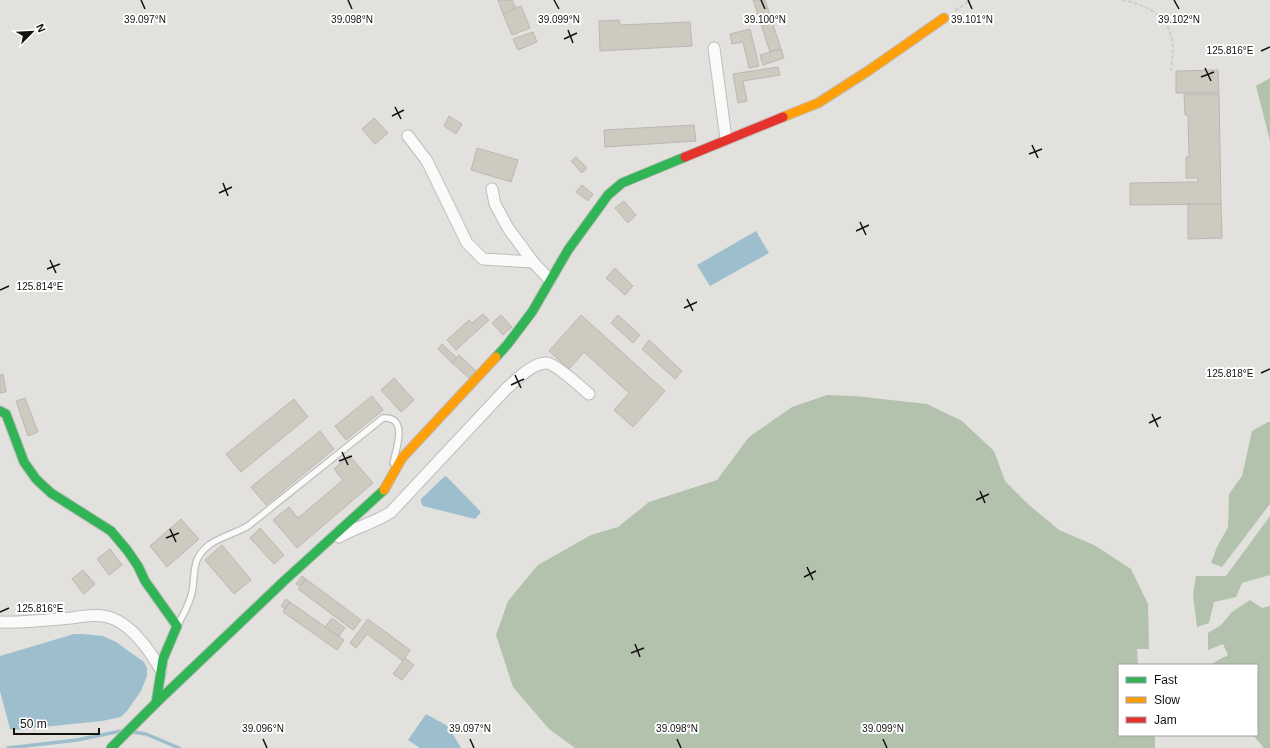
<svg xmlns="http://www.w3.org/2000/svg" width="1270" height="748" viewBox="0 0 1270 748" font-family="Helvetica,sans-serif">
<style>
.forest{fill:#b2c2ad}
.water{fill:#9dbfcd}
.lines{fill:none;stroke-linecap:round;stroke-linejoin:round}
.stream{stroke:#9dbfcd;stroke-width:3.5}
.building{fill:#cecac0;stroke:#b9b8b5}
.lane-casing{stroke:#bebdba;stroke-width:8}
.street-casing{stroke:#bebdba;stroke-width:13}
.fast-casing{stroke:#bebdba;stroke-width:11}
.slow-casing{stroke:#bebdba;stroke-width:11}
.jam-casing{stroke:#bebdba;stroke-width:11}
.path{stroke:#cecdcd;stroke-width:2;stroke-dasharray:4 2;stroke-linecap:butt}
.lane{stroke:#fbfafa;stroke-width:5.5}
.street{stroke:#fbfafa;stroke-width:11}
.fast{stroke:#30b455;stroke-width:9}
.slow{stroke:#ff9f0a;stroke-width:9}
.jam{stroke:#e5322d;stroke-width:9}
.ticks{fill:none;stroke:#13120f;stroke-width:1.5}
.ticks-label{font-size:10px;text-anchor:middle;fill:#13120f;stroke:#fff;stroke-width:4;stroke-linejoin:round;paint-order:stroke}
</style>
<rect width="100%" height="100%" fill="#e2e1dd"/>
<g class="forest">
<polygon points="1270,78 1270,141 1256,86"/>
<polygon points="827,395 855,396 927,404 962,421 994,451 1005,481 1029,505 1059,530 1094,545 1131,569 1148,604 1149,649 1137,649 1138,665 1119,665 1119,735 1155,735 1155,748 575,748 549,729 513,687 496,635 508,601 538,565 591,535 618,527 649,502 717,480 749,437 792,407"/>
<polygon points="1268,422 1270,422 1270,504 1222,567 1211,563 1217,547 1228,527 1229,494 1242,476 1252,431"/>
<polygon points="1270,516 1270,575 1242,583 1236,597 1214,602 1209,623 1197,627 1193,595 1196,576 1226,576"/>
<polygon points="1250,600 1262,608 1270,606 1270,748 1264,748 1253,735 1257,735 1257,665 1209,665 1228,655 1223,644 1208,650 1208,633 1221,625 1232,612"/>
</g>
<g class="water">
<polygon points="756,231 769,253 710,286 697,265"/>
<polygon points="446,476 481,512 475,519 423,506 421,502 421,499 444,477"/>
<polygon points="74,634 83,634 103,636 116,642 144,662 147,668 147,676 141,691 127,711 121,717 102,721 13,730 10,729 0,691 0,656"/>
<polygon points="426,714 448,726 461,748 420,748 408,740"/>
</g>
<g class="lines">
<g class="stream">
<polyline points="133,732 146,734 179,748"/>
<polyline points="8,748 77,740 121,731"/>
</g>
</g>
<g class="building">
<polygon points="498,0 512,0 516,8 503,14"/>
<polygon points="753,0 765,0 781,49 770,52"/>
<polygon points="521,6 530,28 512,35 503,14"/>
<polygon points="619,20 620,25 690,22 692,46 600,51 599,21"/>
<polygon points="750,29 759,66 749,68 743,42 732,44 730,34"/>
<polygon points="533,32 537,42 518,50 513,39"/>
<polygon points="781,49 784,58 763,65 760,55"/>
<polygon points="778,67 780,75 743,81 747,101 738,103 733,74"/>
<polygon points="1218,70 1219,93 1176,93 1176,71"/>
<polygon points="1184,94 1219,94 1221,204 1130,205 1130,183 1198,182 1198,178 1186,178 1186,157 1189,157 1188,115 1185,115"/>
<polygon points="449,116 462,124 456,134 444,126"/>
<polygon points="374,118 388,133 375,144 362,129"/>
<polygon points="694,125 696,141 605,147 604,130"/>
<polygon points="477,148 518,160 511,182 471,170"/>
<polygon points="576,157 587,168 582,173 571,161"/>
<polygon points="582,185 593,194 588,201 576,192"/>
<polygon points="624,201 636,215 628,223 615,208"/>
<polygon points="1188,204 1221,204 1222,238 1188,239"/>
<polygon points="615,268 633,286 625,295 606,278"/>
<polygon points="483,314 489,320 456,350 447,340 469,320 472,323"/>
<polygon points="501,315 512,327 503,335 492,323"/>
<polygon points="581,315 665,391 633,427 614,410 629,393 584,352 569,369 549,351"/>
<polygon points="618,315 640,335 633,343 611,323"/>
<polygon points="649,340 682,371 675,379 642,349"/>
<polygon points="442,344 457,358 452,363 438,349"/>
<polygon points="459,355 476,371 469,378 452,363"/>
<polygon points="3,374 6,392 0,393 0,375"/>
<polygon points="394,378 414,400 401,412 381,390"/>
<polygon points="372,396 383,410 346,440 335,426"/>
<polygon points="25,398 38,432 28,436 16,401"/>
<polygon points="294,399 308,417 241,472 226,454"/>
<polygon points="320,431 334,449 266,505 251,487"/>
<polygon points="349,455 373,483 297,548 273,520 289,507 298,518 343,480 334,469"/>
<polygon points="181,519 199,539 167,567 150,546"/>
<polygon points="260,528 284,555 274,564 250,538"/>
<polygon points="222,545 251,580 234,594 205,560"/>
<polygon points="110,549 122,565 109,575 97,559"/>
<polygon points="83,570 95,584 84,594 72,579"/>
<polygon points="302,576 306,579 300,586 296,584"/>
<polygon points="306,579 361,620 353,630 298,589"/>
<polygon points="286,599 290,602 285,609 281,606"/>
<polygon points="290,602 344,640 337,650 283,612"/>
<polygon points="332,618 345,628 339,636 325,627"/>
<polygon points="368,619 410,650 403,661 367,634 356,648 350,643"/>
<polygon points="405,658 414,665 402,680 393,674"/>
</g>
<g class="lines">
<g class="lane-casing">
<path id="lane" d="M177,626C184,614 192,599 193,586C195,568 193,558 209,545C220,537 236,533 248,526L383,418C409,416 396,450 393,463"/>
</g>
<g class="street-casing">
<g id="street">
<polyline points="714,48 726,139"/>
<polyline points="408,136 427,161 467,243 483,259 533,262"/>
<polyline points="492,189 495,204 508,228 533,262 550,280"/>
<path d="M339,537C356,527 375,523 391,512L506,389C515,381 533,362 547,363C556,364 581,387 589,394"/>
<path d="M0,622C23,623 47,620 71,618C84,616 101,613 114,619C134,628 150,651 161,670"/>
</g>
</g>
<g class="fast-casing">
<g id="fast">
<polyline points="496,357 507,345 532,312 568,250 608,195 622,183 685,157"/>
<polyline points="0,411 6,414 24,462 36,479 51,493 111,531 127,550 138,566 145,581 177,626 163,659 156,703"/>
<polyline points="111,748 156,703 284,581 384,490"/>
</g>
</g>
<g class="slow-casing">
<g id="slow">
<polyline points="783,117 818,103 868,71 944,18"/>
<polyline points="384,490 402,458 496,357"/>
</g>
</g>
<g class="jam-casing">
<polyline id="jam" points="685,157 783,117"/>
</g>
<g class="path">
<path d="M1122,0C1148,5 1170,16 1173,46C1173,54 1172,63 1171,71"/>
<polyline points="955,11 970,0"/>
</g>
<use href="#lane" class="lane"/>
<use href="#street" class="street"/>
<use href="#fast" class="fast"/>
<use href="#slow" class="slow"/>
<use href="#jam" class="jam"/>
</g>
<path class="ticks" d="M141,0L145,9M348,0L352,9M554,0L559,9M761,0L765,9M968,0L972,9M1174,0L1179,9M568,30L573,43M564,39L577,33M1261,51L1270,47M1205,68L1211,81M1201,77L1214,72M395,107L401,119M392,116L404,110M1032,145L1038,158M1029,154L1042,149M223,183L228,196M219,193L232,187M860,222L866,235M856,231L869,225M50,260L56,273M47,269L60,264M0,290L9,286M687,299L693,311M684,308L697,302M1261,373L1270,369M515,375L521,388M511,385L524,379M1152,414L1158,427M1149,423L1161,417M342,452L348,465M339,461L352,456M980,491L985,503M976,500L989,494M170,529L176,542M166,538L179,533M807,567L813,580M804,577L816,571M0,612L9,608M635,644L640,657M631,653L644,648M263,739L267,748M470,739L474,748M677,739L681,748M883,739L887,748"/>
<g class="ticks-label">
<text x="145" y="23">39.097°N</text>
<text x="352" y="23">39.098°N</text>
<text x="559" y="23">39.099°N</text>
<text x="765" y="23">39.100°N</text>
<text x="972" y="23">39.101°N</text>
<text x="1179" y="23">39.102°N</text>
<text x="1230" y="54">125.816°E</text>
<text x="40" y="290">125.814°E</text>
<text x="1230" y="377">125.818°E</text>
<text x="40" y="612">125.816°E</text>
<text x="263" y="732">39.096°N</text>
<text x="470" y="732">39.097°N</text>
<text x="677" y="732">39.098°N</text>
<text x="883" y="732">39.099°N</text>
</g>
<rect x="1118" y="664" width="140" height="72" fill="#ffffff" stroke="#a1a09f"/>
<rect x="1126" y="677" width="20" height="6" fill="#30b455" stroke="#a1a09f"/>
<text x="1154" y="684" font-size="12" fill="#13120f">Fast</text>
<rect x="1126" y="697" width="20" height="6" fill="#ff9f0a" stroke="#a1a09f"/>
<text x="1154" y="704" font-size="12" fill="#13120f">Slow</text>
<rect x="1126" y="717" width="20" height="6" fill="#e5322d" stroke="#a1a09f"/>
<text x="1154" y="724" font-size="12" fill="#13120f">Jam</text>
<g transform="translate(32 32) rotate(66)" stroke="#ffffff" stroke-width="3" paint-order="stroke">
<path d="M0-3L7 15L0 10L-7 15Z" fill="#13120f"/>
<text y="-6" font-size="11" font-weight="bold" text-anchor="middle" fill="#13120f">N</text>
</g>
<path d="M14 728v6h85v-6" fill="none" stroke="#13120f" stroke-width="2"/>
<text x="20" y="728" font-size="12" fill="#13120f" stroke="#ffffff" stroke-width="3" paint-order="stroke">50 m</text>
</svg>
